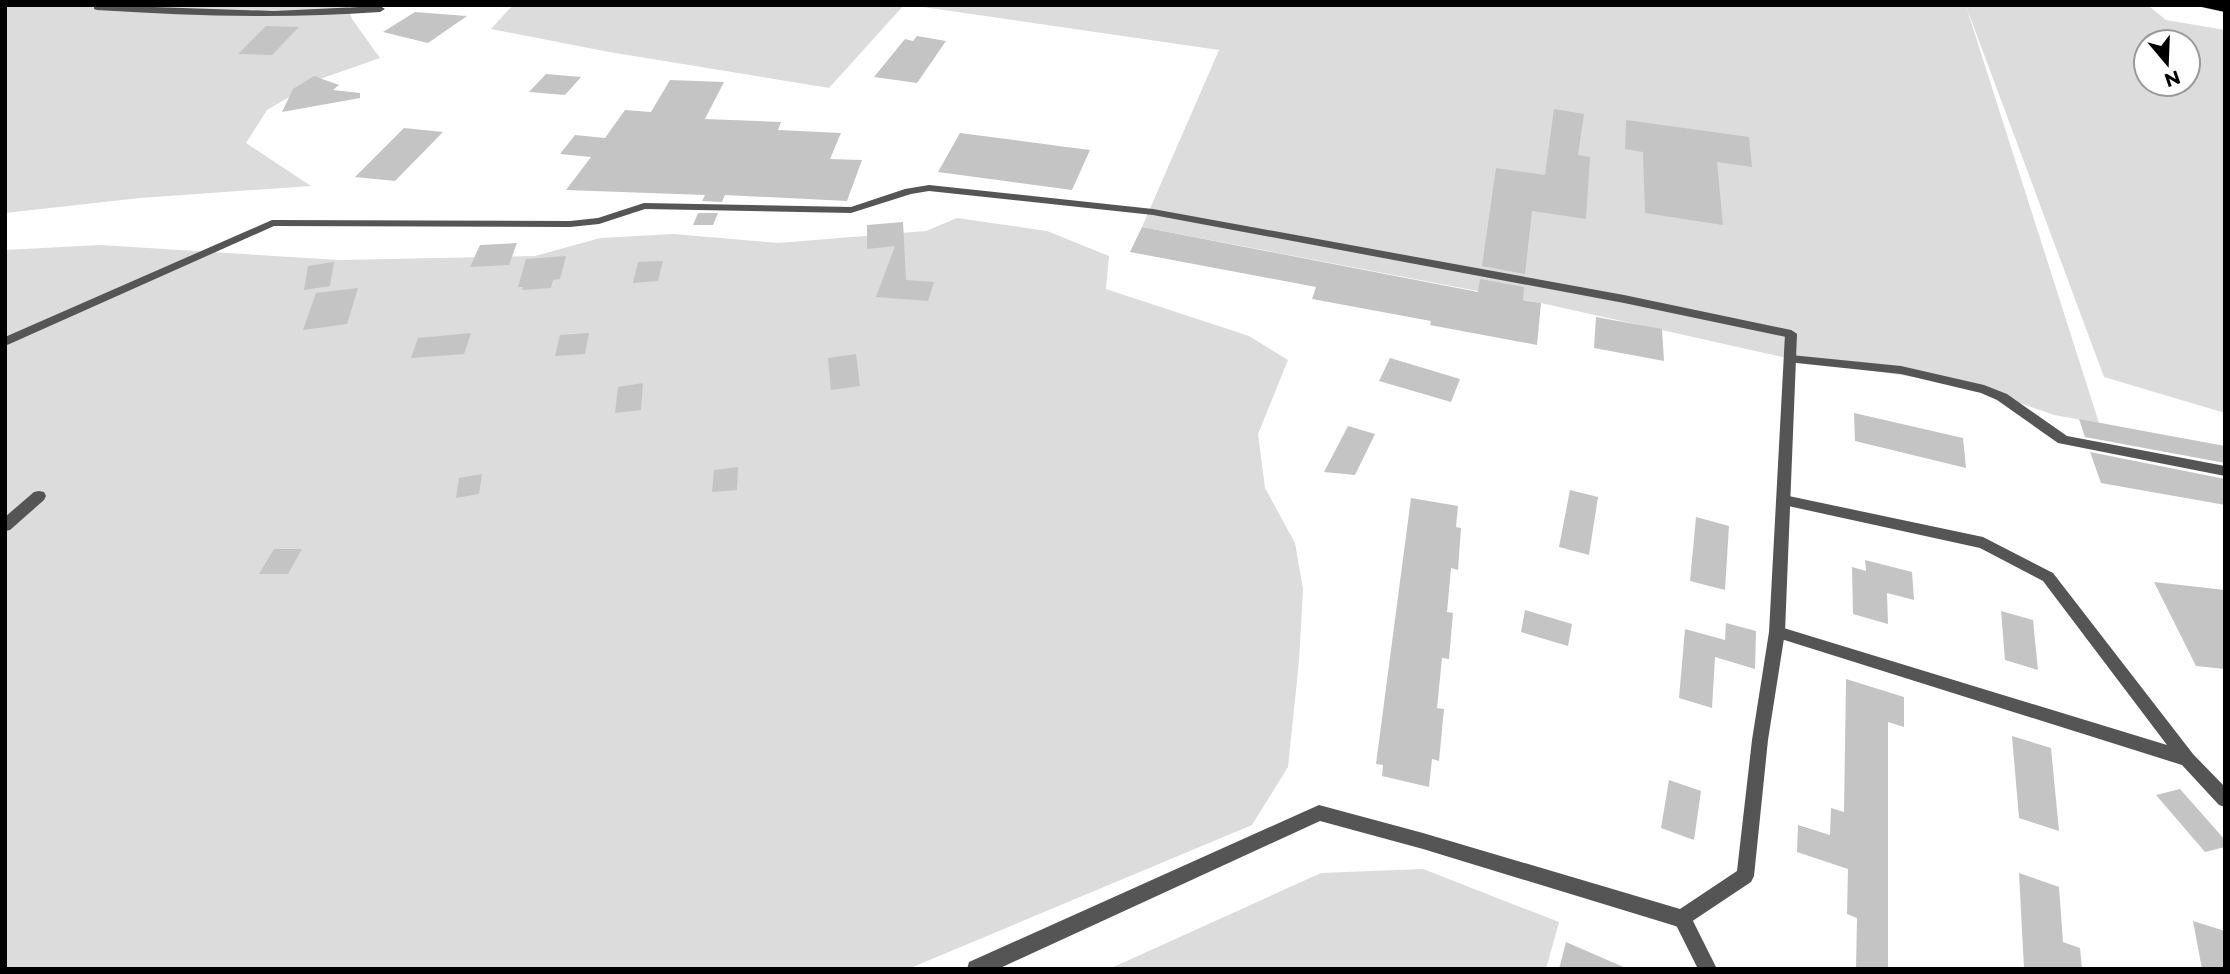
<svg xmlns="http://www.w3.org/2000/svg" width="2230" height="974" viewBox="0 0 2230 974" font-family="Montserrat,sans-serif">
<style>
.green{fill:#dcdcdc;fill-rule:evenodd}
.building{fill:#c4c4c4}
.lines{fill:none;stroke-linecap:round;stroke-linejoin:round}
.primary-casing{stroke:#dbdbdb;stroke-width:1}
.minor{fill:#555;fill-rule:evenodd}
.tertiary{fill:#555;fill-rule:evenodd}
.primary{fill:#000;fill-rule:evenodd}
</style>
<rect width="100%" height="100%" fill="#fff"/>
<g class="green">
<polygon points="5,5 347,5 352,19 380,58 320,79 267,110 246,143 311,186 140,198 5,213"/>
<polygon points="513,5 904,5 829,88 609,52 491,29"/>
<path d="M909,5H2140L2150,7L2166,20L2225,30V413L2104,377L1966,6L2099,423L2054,415L1968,385L1791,359L1541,303L1142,227L1219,50ZM2146,42H2188V84H2146Z"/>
<polygon points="957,218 1047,231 1109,256 1106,289 1249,336 1288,360 1258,434 1265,488 1295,543 1303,589 1299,661 1288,767 1252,825 908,969 5,969 5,250 100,245 339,260 535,256 600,238 674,234 778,243 926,231"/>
<polygon points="1423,869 1559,922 1546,969 1109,969 1321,873"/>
</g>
<g class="building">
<polygon points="415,12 467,16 428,43 383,32"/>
<polygon points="266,26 299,27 272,55 238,54"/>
<polygon points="917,36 946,41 917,83 874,77 905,39 913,41"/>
<polygon points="546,74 581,77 565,95 529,92"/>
<polygon points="314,76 339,85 333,90 360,93 360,98 282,112 293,89"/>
<polygon points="670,80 724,82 705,119 781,122 778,130 841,133 830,159 862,160 847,201 725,195 722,202 702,201 705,195 566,190 591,157 560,154 575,135 605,138 625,110 651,112"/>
<polygon points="1554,109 1584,114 1578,155 1590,157 1586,219 1532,211 1525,274 1482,266 1496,168 1545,175"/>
<polygon points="1626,120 1749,137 1752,167 1717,162 1723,225 1645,213 1643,152 1625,149"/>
<polygon points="404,128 443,132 395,181 355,177"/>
<polygon points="960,133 1059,146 1090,150 1072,190 938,172"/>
<polygon points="698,213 718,213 713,225 693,225"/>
<polygon points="903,222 906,280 934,282 928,301 876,297 895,246 867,249 867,225"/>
<polygon points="1142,227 1478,292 1480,279 1524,287 1523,300 1541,303 1537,345 1430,325 1431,321 1312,299 1316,287 1130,252"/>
<polygon points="517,243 509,265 470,267 480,245"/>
<polygon points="566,256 560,279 553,280 551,288 522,290 523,287 518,287 526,259"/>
<polygon points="663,261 658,281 633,283 638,262"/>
<polygon points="334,262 330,286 304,290 308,266"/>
<polygon points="358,288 347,324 303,330 316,293"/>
<polygon points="1596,317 1662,329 1664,361 1594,348"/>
<polygon points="471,333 464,354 411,358 418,338"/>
<polygon points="589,333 585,354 555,356 560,335"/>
<polygon points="856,354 860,386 831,390 828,358"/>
<polygon points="1390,358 1460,379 1451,402 1379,381"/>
<polygon points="643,383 641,410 615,413 618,387"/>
<polygon points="1854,413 1963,438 1966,468 1855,441"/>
<polygon points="2079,419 2225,446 2225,463 2085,437"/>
<polygon points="1348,426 1375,434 1355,475 1324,472"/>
<polygon points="2090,452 2225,479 2225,505 2101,483"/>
<polygon points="738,467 737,490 712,492 714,470"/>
<polygon points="482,474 479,494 456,498 459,478"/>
<polygon points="1570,490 1598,497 1589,555 1559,547"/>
<polygon points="1411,498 1458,506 1456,527 1461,528 1458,570 1451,568 1447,612 1453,613 1449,659 1442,658 1437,708 1444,709 1439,761 1432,759 1429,787 1382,776 1383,765 1376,764"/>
<polygon points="1696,517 1729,526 1725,590 1690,581"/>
<polygon points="274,549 302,549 288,574 259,574"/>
<polygon points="1865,560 1912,572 1914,600 1887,593 1888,624 1853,614 1852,567 1866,571"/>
<polygon points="2154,582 2225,590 2225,669 2196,666"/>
<polygon points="1525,610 1572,624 1568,646 1521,632"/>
<polygon points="2001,611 2033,620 2038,670 2005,660"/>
<polygon points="1726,623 1756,631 1755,669 1715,657 1712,708 1679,698 1685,629 1725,640"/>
<polygon points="1846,679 1904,697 1904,727 1888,722 1888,969 1856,969 1857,918 1847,914 1848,869 1797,852 1798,825 1830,835 1831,808 1844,812"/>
<polygon points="2012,736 2051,748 2059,831 2019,818"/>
<polygon points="1669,780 1701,791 1694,840 1661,828"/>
<polygon points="2180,789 2225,840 2225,847 2205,852 2156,795"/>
<polygon points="2019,873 2059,887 2063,942 2080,948 2082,969 2024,969"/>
<polygon points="2193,921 2225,931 2225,969 2202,969"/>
<polygon points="1566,942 1628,969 1559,969"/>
</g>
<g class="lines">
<g class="primary-casing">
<polygon id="primary" points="2201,5 2225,6 2225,12 2202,7"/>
</g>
<g class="minor">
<path d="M94,5L274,11L380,6L385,9L380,12C285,19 192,16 97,10L94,9Z"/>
<polygon points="929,185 1153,209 1624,295 1791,330 1797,334 1791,338 1624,303 1153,215 929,191 911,194 851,213 645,209 599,224 570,227 274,226 5,346 5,337 272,220 570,221 598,218 644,203 851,207 905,189"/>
<polygon points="1791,355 1901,366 1984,385 2007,394 2067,436 2225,466 2225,476 2058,443 1997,400 1981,393 1901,374 1787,362 1785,359"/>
<polygon points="39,491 44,492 46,496 44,500 10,530 5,531 5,517 34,492"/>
<polygon points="1784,495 1983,537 2053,573 2193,754 2225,787 2225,807 2219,805 2182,765 1772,636 1769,632 1772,628 1777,626 2167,745 2043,581 1980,548 1779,504 1777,500 1779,496"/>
<polygon points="1682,910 1689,913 1717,969 1698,969 1673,919 1675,913"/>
</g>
<polygon class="tertiary" points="1791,330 1797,334 1785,632 1768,740 1754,876 1751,882 1682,928 1423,849 1320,821 998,969 967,969 969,962 1319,805 1423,833 1680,909 1737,871 1752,740 1769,632 1785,334"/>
<use href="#primary" class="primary"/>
</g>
<rect width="2230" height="974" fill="none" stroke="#000000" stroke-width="14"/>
<g transform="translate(2167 63) rotate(161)"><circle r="33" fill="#ffffff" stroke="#999999" stroke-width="2"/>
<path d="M0-5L12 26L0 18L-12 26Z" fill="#000000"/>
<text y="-10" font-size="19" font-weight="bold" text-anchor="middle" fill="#000000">N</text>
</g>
</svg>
